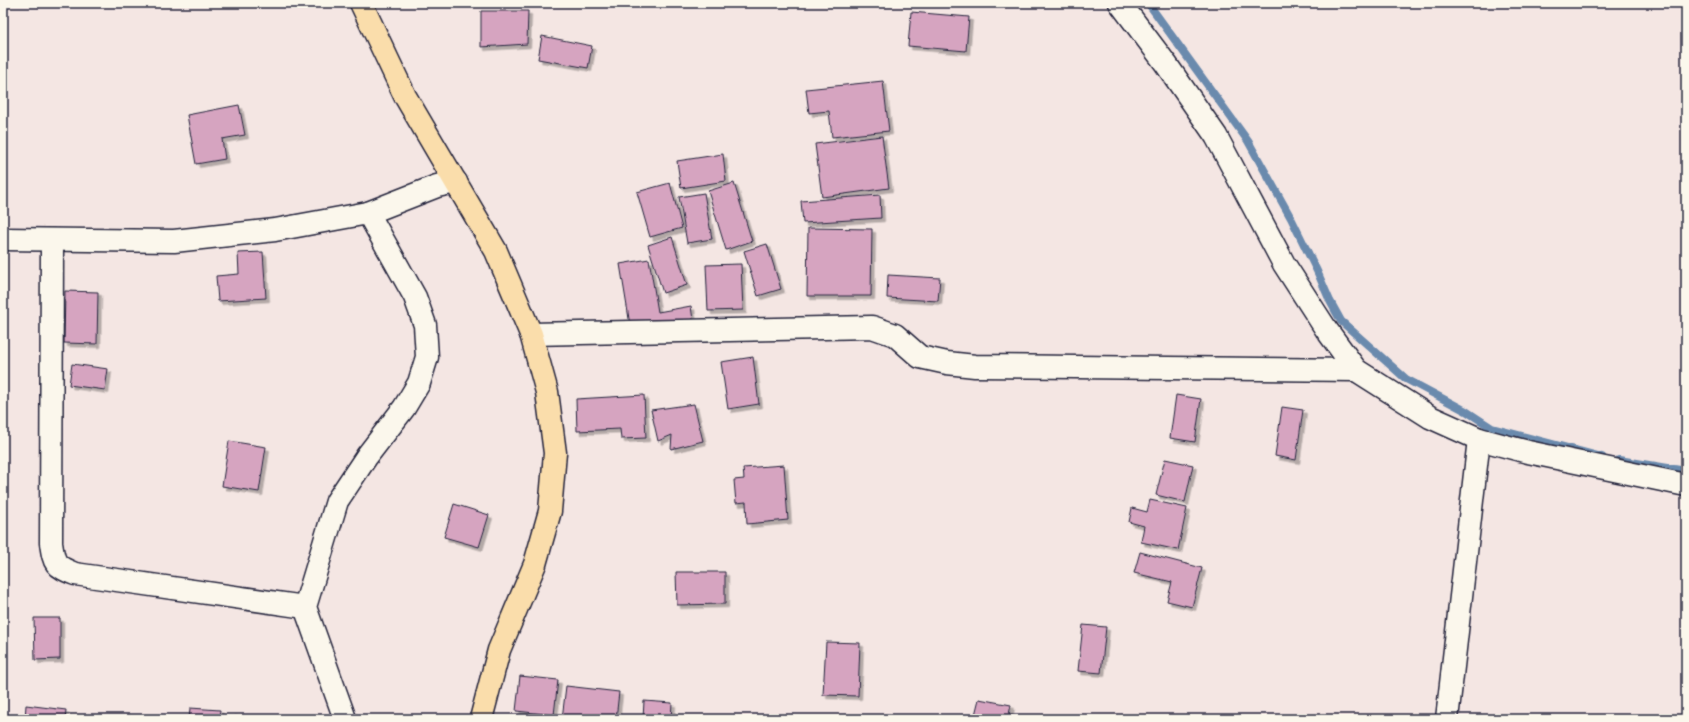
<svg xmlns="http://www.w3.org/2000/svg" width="1689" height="722" viewBox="0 0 1689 722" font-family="Dekko,sans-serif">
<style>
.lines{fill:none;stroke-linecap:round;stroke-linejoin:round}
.stream{stroke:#6b8aad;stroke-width:8}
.building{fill:#d6a4c0;stroke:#22223b;filter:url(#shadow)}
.minor-casing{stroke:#22223b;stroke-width:25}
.major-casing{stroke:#22223b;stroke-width:25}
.minor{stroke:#fbf7ec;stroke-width:22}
.major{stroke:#faddab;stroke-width:22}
</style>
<defs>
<filter id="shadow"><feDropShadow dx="3.5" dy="3.5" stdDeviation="0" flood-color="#0004"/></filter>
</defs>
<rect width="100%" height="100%" fill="#f4e6e3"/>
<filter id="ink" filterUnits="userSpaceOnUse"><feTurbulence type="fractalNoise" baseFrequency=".025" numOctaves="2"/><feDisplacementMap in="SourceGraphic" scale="8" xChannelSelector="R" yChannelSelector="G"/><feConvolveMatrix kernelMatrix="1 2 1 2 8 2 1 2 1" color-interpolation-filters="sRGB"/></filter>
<g filter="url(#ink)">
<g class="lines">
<g class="stream">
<polyline points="1148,3 1248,141 1291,218 1317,271 1330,301 1341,321 1406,379 1466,411 1492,428 1602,457"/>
<polyline points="1619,460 1686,471"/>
</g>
</g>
<g class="building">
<polygon points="481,11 528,11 527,44 481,47"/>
<polygon points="911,12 969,17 966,51 908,46"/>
<polygon points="542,36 592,46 588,68 538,59"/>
<polygon points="883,81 889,131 832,137 829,111 809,113 806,89"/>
<polygon points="239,105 245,135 222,139 225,159 196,164 187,115"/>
<polygon points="882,136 889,188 822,197 815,144"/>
<polygon points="723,154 726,181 681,188 677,161"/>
<polygon points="670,183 682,228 650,237 637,192"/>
<polygon points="734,183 752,241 726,250 708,191"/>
<polygon points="704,193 712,239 687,243 679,197"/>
<polygon points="880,195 881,218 803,223 801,201"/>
<polygon points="808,228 872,229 871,296 807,296"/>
<polygon points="672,237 687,285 663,293 648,245"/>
<polygon points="767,244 781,289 758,296 744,251"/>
<polygon points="263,252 266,298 218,301 216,276 239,274 238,253"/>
<polygon points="649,259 658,312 691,306 693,320 631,331 620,264"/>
<polygon points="741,264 743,310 708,311 706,265"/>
<polygon points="888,275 940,278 938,301 887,298"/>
<polygon points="65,291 98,292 97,344 64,343"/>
<polygon points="753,357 759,404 728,409 721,362"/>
<polygon points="72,364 108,369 105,390 69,385"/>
<polygon points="644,395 646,438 621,439 620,429 577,431 576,399"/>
<polygon points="1176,395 1201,399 1195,442 1170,438"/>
<polygon points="694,404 703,441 671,449 672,435 658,441 651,410"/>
<polygon points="1282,407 1303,410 1296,460 1275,456"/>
<polygon points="229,441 266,447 259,492 222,486"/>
<polygon points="1165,459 1193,465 1185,502 1156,495"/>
<polygon points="784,465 788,520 747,524 746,502 736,503 734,480 744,479 743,468"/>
<polygon points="1150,500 1187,508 1178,550 1141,542 1144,526 1129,522 1132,508 1147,512"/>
<polygon points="454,504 489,515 479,547 444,537"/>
<polygon points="1140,552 1202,568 1192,607 1167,601 1172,582 1134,573"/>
<polygon points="676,572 725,572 725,604 677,605"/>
<polygon points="34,618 60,618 60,659 35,660"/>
<polygon points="1083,625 1106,627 1101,673 1078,671"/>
<polygon points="826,642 860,643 858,696 823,695"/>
<polygon points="520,676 558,680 554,715 516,711"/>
<polygon points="566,686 619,692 616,719 582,717 582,719 562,719"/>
<polygon points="979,699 1011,705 1008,719 974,719"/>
<polygon points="644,701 672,703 671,719 643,719"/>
<polygon points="26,705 66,710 65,719 25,719"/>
<polygon points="190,708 220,710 219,719 189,719"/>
<polygon points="235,716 252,719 235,719"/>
<polygon points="1050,718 1081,718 1050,719"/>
</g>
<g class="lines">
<g class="minor-casing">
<g id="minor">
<polyline points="1120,3 1166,64 1216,136 1284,264 1326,329 1356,370 1430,417 1479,439 1528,452 1686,485"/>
<polyline points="3,239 174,241 275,230 368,213 437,186 456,182"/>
<path d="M52,240L51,543C54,564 55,566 75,574L305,607"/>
<polyline points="531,334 872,327 895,335 920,357 947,363 975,366 1356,370"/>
<polyline points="345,719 305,607 337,501 367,456 404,408 419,383 427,357 425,325 415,297 368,213"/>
<polyline points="1447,719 1479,439"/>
</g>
</g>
<g class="major-casing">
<polyline id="major" points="361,3 405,96 496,251 531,334 547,392 555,453 550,511 535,564 499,650 481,719"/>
</g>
<use href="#minor" class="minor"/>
<use href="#major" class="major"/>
</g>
</g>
<rect width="1689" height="722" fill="none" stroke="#fbf7ec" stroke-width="16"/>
<rect x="8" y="8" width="1673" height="706" fill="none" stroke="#22223b" stroke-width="1.5" filter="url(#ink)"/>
</svg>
